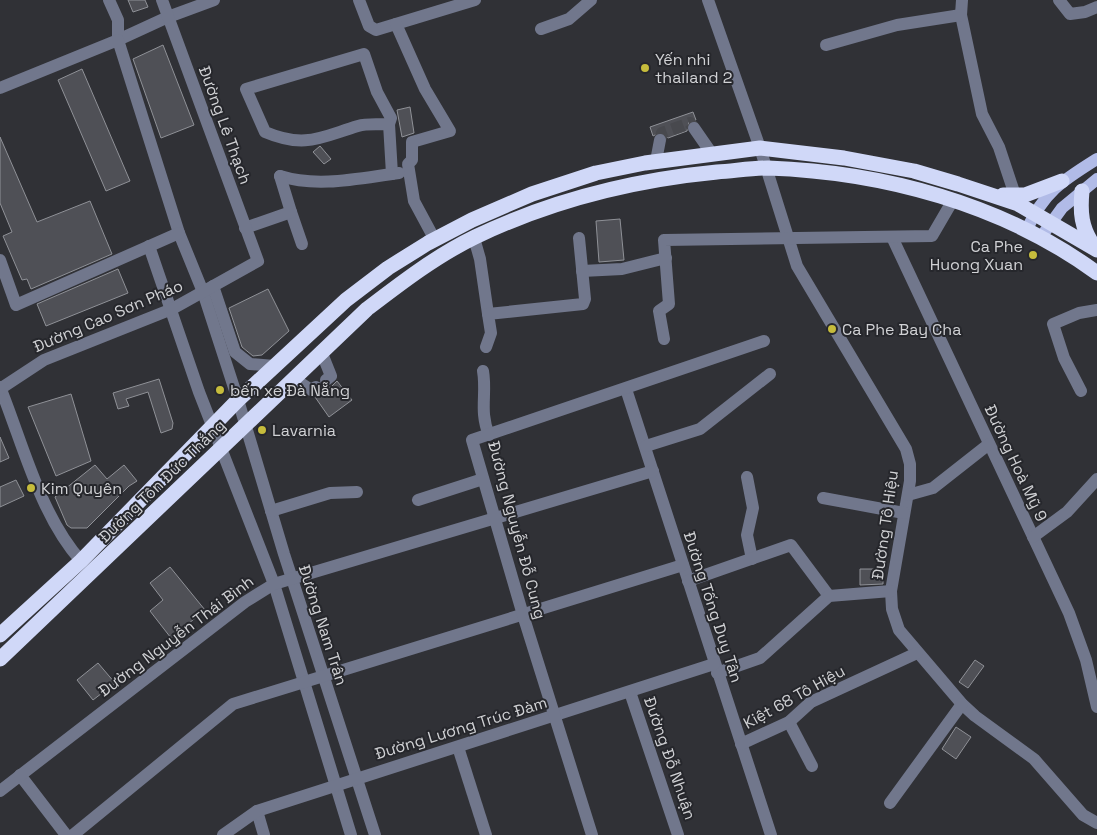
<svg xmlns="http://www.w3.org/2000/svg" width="1097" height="835" viewBox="0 0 1097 835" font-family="'Space Grotesk',sans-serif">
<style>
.building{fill:#4f5056;stroke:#8f9197}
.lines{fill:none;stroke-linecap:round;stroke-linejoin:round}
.minor-tunnel{stroke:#48494e;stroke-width:12;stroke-dasharray:12 6;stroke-linecap:butt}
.minor{stroke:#71778c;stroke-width:12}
.major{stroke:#b1bbe7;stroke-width:12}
.highway{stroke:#d0d8f8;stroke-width:15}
.poi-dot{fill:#c6bc3c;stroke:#26272c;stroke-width:2}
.labels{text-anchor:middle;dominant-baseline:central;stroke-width:4;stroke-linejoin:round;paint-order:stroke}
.poi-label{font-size:16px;fill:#d0d1d4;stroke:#26272c;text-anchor:start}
.street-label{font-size:16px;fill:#d0d1d4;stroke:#26272c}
</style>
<rect width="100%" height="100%" fill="#303136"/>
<g class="building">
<polygon points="128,0 145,0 148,7 133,12"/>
<polygon points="163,45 194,125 161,138 133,59"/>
<polygon points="82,69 130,181 106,191 58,80"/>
<polygon points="410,107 414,133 402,137 397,110"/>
<polygon points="693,112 696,120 689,122 687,131 668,138 661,132 653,136 650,127"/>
<polygon points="0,137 37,222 90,201 112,254 31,289 27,279 22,280 3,236 12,232 0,203"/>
<polygon points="320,146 331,159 324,164 313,152"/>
<polygon points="620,219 624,260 599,262 596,221"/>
<polygon points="118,269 128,293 46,326 37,304"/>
<polygon points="268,289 289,331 262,355 253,356 242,347 229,308"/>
<polygon points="159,379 173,423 172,429 161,433 148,392 126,399 129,406 118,409 113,393"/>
<polygon points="337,381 352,400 329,417 315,397 324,388 331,387"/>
<polygon points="71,394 91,461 56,476 28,407"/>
<polygon points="0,437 9,458 0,462"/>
<polygon points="95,465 107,479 124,465 137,481 129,486 87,528 71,528 67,525 55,497"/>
<polygon points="16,480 24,496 0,507 0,487"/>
<polygon points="170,567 205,610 171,638 150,611 163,600 150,583"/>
<polygon points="860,569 883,569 883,584 860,585"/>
<polygon points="975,660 984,666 968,688 959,682"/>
<polygon points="98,663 115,683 93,700 77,680"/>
<polygon points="956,727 971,737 956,759 942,749"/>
</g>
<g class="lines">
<polyline class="minor-tunnel" points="660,140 662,133 690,123 694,128"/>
<g class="minor">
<polyline points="109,0 118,20 118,40 168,17 214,0"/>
<polyline points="359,0 369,26 376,30 475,0"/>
<polyline points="708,0 760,148 797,266 906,449 910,464 910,481 891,591 892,609 899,630 962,704 975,716 1034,759 1083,815 1097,823"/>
<polyline points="962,0 961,15 982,114 999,147 1015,195"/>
<polyline points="1059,0 1070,14 1085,12 1097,7"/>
<polyline points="396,24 425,89 450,131 412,142 412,160 408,164 414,201 435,240"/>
<polyline points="541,29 569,19 591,0"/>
<polyline points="826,45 897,25 961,15"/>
<polyline points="0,88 118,40 179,233 203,292 238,400 284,554 375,835"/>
<path d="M389,124L391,118L377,92L364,54L246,89L265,132C305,149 321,137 358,126C368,123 380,125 389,124L392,174"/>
<polyline points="694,128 712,154"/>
<polyline points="656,161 660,140"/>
<path d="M280,176C318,188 360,178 399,173"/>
<polyline points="291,212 302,244"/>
<polyline points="245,228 291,212 280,176"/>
<polyline points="892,237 1069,613 1086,660 1097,707"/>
<polyline points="474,238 480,259 488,314"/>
<polyline points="149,246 199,392 274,584 351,835"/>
<polyline points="0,260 16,305 179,233"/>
<polyline points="582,271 622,269 666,258"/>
<polyline points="213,286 235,352 250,364 275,366"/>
<polyline points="664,339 659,311 669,304 664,240 932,236 953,200"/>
<polyline points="486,347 491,333 488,314 583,304 585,299 579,238"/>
<polyline points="321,351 331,376 326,380"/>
<path d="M483,371C487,394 479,411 489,435"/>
<polyline points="293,378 311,390 316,387"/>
<path d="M0,387C23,444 40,515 81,561"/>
<polyline points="0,389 44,360 172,309 258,261 162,0"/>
<polyline points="626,389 771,835"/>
<polyline points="1081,391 1064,358 1053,324 1079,313 1097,310"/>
<polyline points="646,446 700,429 770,374"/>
<polyline points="747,477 753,508 747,535 752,559"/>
<polyline points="908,495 933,488 989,444"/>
<polyline points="823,498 904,513"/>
<polyline points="418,500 483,479"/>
<polyline points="271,511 330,493 357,492"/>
<polyline points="1033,537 1067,512 1097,479"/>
<polyline points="688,581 791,545 829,596"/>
<polyline points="717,673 760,658 829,596 891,591"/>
<polyline points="630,692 678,835"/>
<polyline points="789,722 812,766"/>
<polyline points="741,744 789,722 811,702 917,653"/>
<polyline points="458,747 486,835"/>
<polyline points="20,775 66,835"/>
<polyline points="0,791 245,602 274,584 653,471"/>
<polyline points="890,803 962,704"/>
<polyline points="257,811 264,835"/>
<polyline points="73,835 233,704 683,565"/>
<polyline points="223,835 257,811 714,664"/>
<polyline points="592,835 523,615 472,440 764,341"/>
</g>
<g class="major">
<path d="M1027,229C1045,191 1062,181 1097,159"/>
<polyline points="1041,237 1062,208 1097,179"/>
</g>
<g class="highway">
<path d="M1082,191C1080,212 1081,228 1094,246"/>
<polyline points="1003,195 1025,195 1062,181"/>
<polyline points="0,635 81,561 238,400 346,300 388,268 428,243 472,220 532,194 596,173 645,163 760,148 844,158 914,171 958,184 1018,204 1097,250"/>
<path d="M0,659L367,309C401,283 436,256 475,237C550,201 634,180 717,172C734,171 751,168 768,168C883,172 1003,204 1097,273"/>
</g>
</g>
<g class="poi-dot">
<circle cx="645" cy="68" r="5"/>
<circle cx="1033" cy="255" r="5"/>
<circle cx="832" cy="329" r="5"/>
<circle cx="220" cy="390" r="5"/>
<circle cx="262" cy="430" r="5"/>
<circle cx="31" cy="488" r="5"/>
</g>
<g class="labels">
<g class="poi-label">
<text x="655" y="59">Yến nhi<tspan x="655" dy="18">thailand 2</tspan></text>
<text x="1023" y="246" text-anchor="end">Ca Phe<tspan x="1023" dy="18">Huong Xuan</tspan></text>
<text x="842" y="329">Ca Phe Bay Cha</text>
<text x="230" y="390">bến xe Đà Nẵng</text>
<text x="272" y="430">Lavarnia</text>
<text x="41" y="488">Kim Quyên</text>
</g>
<g class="street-label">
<text transform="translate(225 125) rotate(70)">Đường Lê Thạch</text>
<text transform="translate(108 316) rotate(-23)">Đường Cao Sơn Pháo</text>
<text transform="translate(1016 463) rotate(65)">Đường Hoà Mỹ 9</text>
<text transform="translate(162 481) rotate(-44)">Đường Tôn Đức Thắng</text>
<text transform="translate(885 525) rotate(-82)">Đường Tô Hiệu</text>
<text transform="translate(517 530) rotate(75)">Đường Nguyễn Đỗ Cung</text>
<text transform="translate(713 607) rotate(72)">Đường Tống Duy Tân</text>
<text transform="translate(323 625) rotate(72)">Đường Nam Trân</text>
<text transform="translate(176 636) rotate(-37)">Đường Nguyễn Thái Bình</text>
<text transform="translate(794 697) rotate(-29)">Kiệt 68 Tô Hiệu</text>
<text transform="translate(461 728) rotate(-17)">Đường Lương Trúc Đàm</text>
<text transform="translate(670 758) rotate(71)">Đường Đỗ Nhuận</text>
</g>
</g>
</svg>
